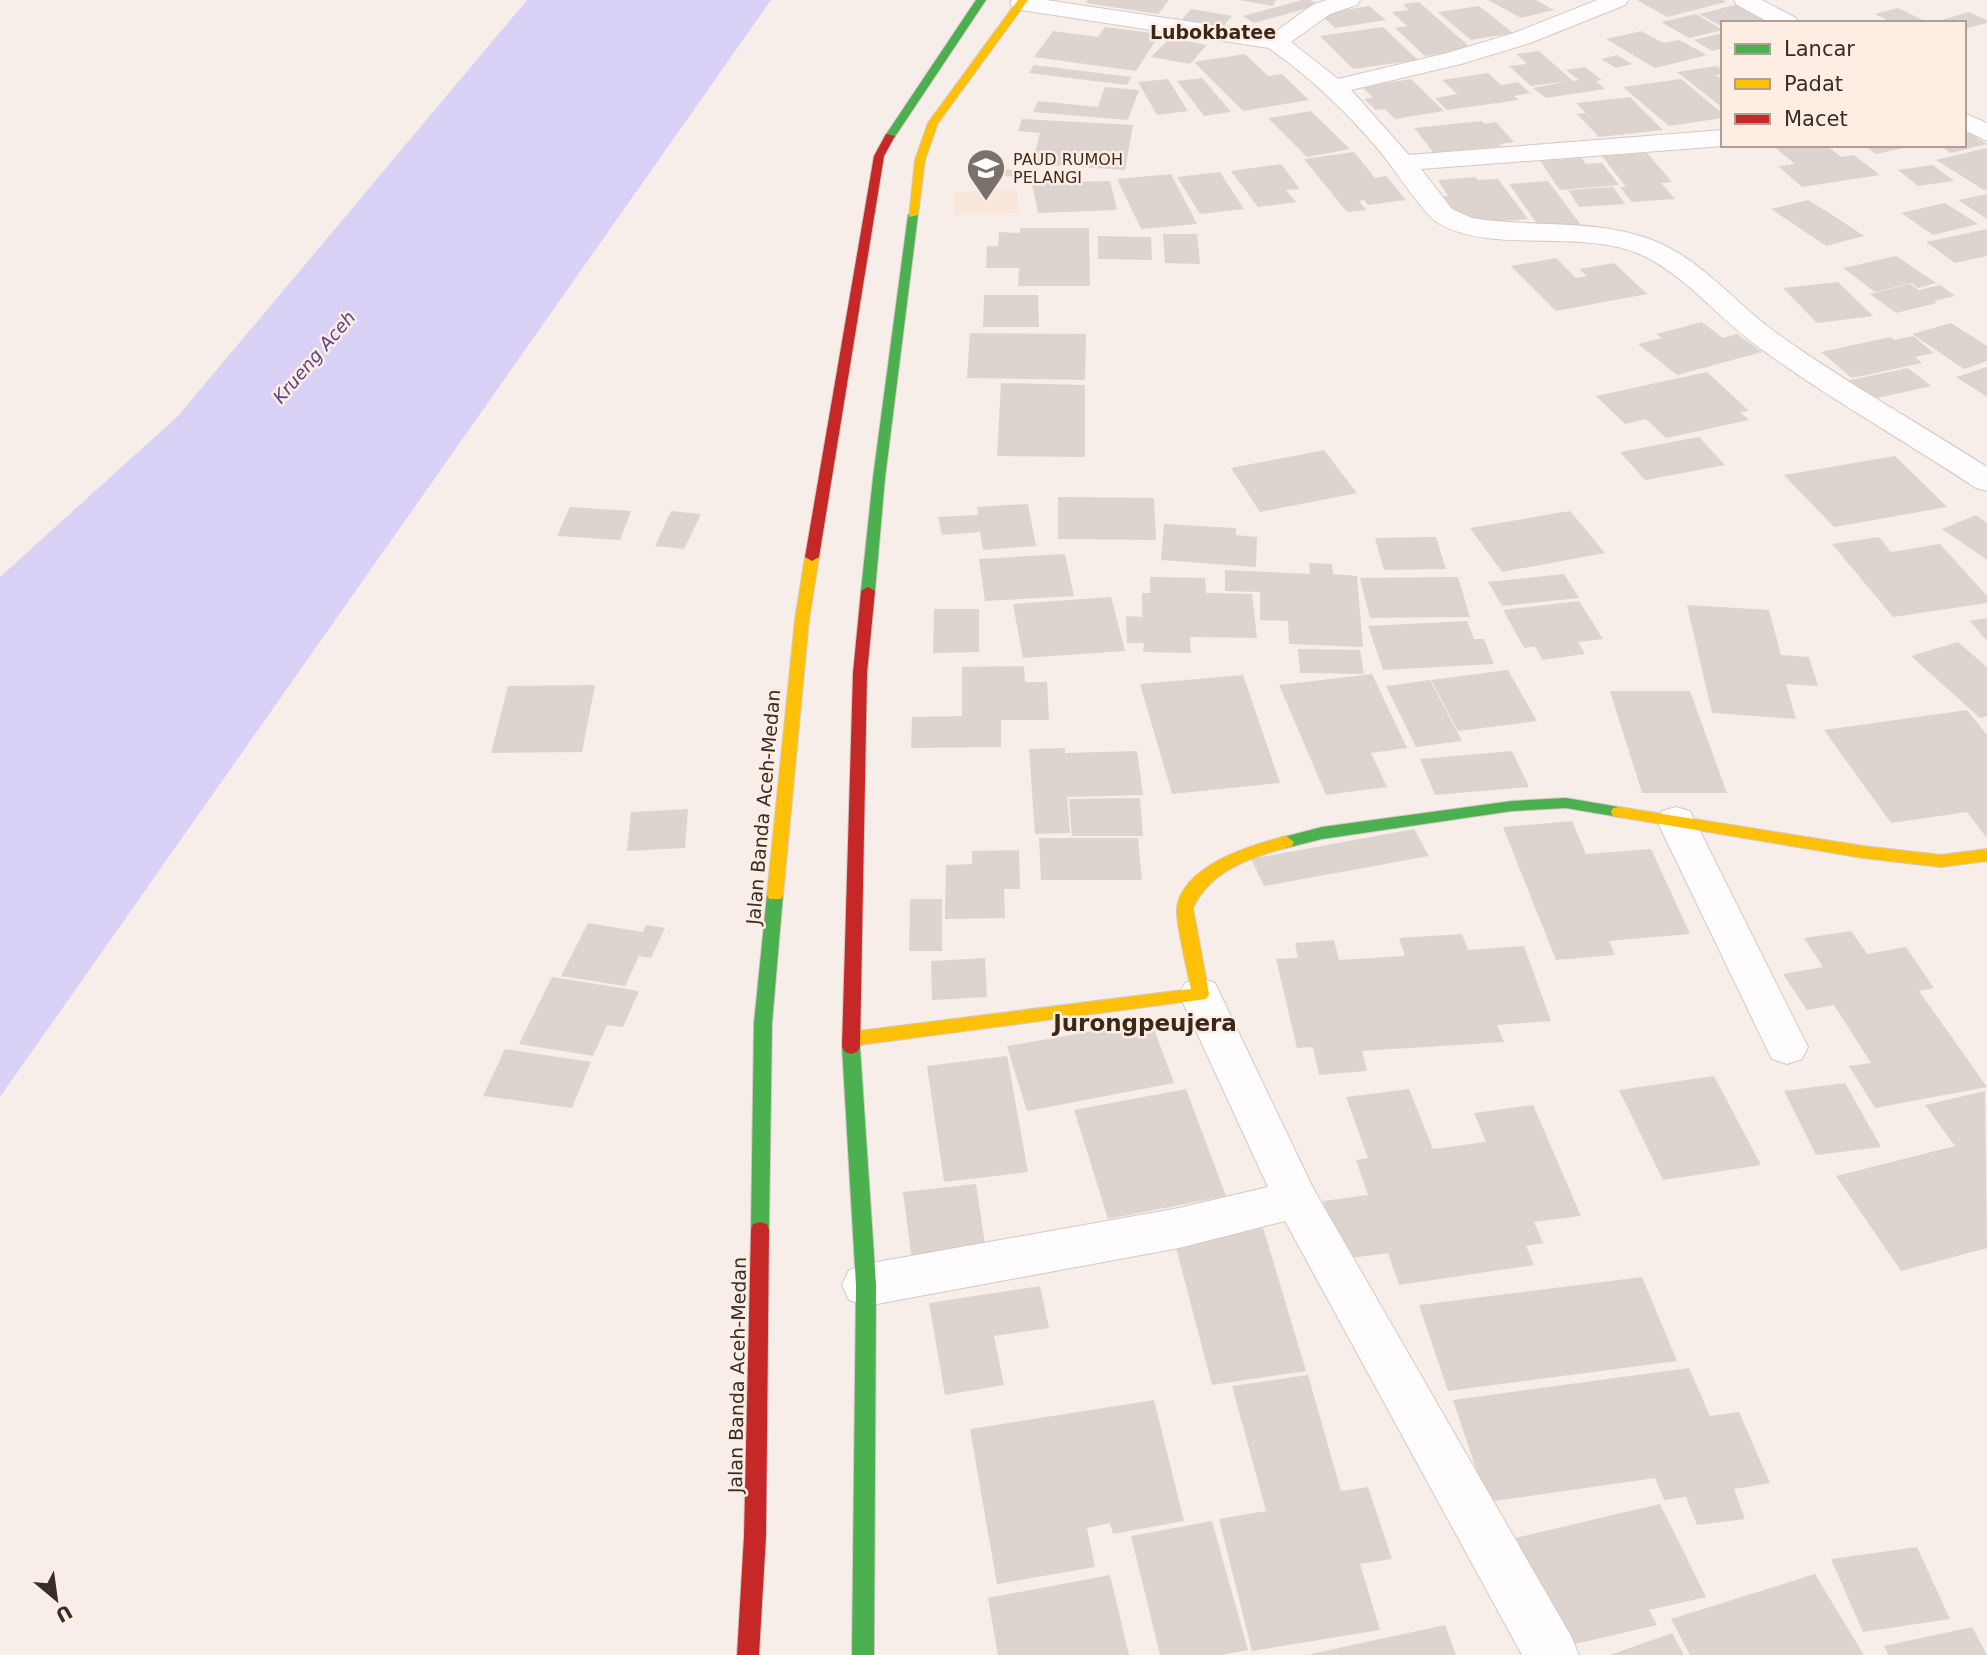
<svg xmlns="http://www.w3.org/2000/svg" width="1987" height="1655" viewBox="0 0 1987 1655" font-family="'DejaVu Sans',sans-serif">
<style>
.built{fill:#fae7dc}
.water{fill:#dad2f6}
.building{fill:#ded4cf}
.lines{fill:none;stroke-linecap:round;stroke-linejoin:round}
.street-casing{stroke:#d3cac5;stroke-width:2}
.fast-casing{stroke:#d3cac5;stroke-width:2}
.slow-casing{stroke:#d3cac5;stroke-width:2}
.jam-casing{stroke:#d3cac5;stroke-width:2}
.street{fill:#fefcfc;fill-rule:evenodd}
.fast{fill:#4caf50;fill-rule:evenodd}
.slow{fill:#ffc107;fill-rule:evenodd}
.jam{fill:#c62828;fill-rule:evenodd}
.labels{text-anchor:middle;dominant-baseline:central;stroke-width:5;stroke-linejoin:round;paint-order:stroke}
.far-poi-label{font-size:16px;fill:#382d27;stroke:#fdede3;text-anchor:start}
.far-water-label{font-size:18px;font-style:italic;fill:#55438f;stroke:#fdede3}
.far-quarter-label{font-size:19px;font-weight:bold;fill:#3b271a;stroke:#fdede3}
.street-label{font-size:19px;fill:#382d27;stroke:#fdede3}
.quarter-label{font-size:23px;font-weight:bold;fill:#3b271a;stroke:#fdede3}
</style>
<rect width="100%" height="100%" fill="#f7eee9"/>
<polygon class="built" points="1017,190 1020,213 954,215 953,192"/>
<polygon class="water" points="527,0 771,0 0,1097 0,577 178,416"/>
<g class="building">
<polygon points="1088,0 1169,0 1158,14 1086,3"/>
<polygon points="1239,0 1276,0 1273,6"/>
<polygon points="1302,0 1310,0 1319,5 1254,23 1243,16"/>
<polygon points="1488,0 1536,0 1554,10 1521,18"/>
<polygon points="1637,0 1723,0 1726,2 1667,17"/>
<polygon points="1419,2 1472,49 1425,56 1395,28 1407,26 1392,12 1409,10 1403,4"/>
<polygon points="1735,5 1769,23 1723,23 1723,27 1699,14"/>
<polygon points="1369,6 1386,20 1335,28 1320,14"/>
<polygon points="1479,6 1513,33 1471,40 1438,12"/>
<polygon points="1898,8 1929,23 1893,23 1875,14"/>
<polygon points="1191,9 1232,16 1221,29 1180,22"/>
<polygon points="1969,12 1987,20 1987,23 1964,29 1964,23 1931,23"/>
<polygon points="1696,14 1723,30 1689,38 1661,22"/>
<polygon points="1105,27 1160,34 1136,71 1034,57 1053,31 1098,37"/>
<polygon points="1383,27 1418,60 1353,69 1320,36"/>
<polygon points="1641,31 1663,43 1679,40 1707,55 1655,68 1606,39"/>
<polygon points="1723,33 1723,48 1712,51 1694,40"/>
<polygon points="1170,38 1207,45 1190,64 1151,57"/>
<polygon points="1539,51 1573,81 1579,80 1566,70 1585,67 1602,80 1596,81 1605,89 1546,98 1533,88 1569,81 1531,86 1509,66 1527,64 1516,54"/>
<polygon points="1245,54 1268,76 1282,74 1309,100 1243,111 1194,62"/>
<polygon points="1617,55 1632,64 1616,68 1601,59"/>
<polygon points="1034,65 1131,77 1127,85 1029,73"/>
<polygon points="1717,66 1723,71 1723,74 1715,75 1723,79 1723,108 1677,72"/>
<polygon points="1488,73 1501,85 1518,82 1530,93 1514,96 1519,100 1447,110 1435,98 1457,94 1442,80"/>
<polygon points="1202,78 1231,112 1204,116 1177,81"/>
<polygon points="1168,79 1188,111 1157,115 1138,82"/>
<polygon points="1411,79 1444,111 1395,119 1385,109 1376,110 1364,99 1373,98 1362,87"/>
<polygon points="1681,79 1723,114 1723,118 1669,126 1623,87"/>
<polygon points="1105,87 1139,90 1128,120 1033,112 1038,101 1098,107"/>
<polygon points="1630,97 1663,130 1599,137 1577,114 1586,113 1576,103"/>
<polygon points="1311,111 1350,149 1307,157 1268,118"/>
<polygon points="1022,119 1133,125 1125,170 1032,164 1040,133 1018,131"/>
<polygon points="1482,121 1484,124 1496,122 1514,142 1500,144 1502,146 1434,153 1414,128"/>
<polygon points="1964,130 1987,144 1951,153 1939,145 1964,145"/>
<polygon points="1772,145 1826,145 1841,157 1854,155 1880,175 1802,187 1778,166 1795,164"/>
<polygon points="1863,145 1913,145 1913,146 1876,154"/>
<polygon points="1987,148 1987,189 1984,190 1936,160"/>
<polygon points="1354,152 1375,178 1386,176 1406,200 1368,205 1364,200 1359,201 1366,210 1347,212 1304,159"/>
<polygon points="1647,153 1672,182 1661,183 1675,199 1632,202 1620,187 1626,187 1602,156"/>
<polygon points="1582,158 1586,164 1602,163 1619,185 1560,190 1540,161"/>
<polygon points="1281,164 1300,189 1286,190 1296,202 1258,207 1231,171"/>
<polygon points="1933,165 1954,181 1918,186 1898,170"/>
<polygon points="999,169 1033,171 1032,177 998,176"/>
<polygon points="1220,172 1244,209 1200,214 1177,177"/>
<polygon points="1171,174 1197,224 1141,229 1117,179"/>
<polygon points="1476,177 1478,180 1498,179 1528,219 1466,224 1451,214 1438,196 1448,196 1438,180"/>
<polygon points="1110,181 1117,210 1038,213 1032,183"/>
<polygon points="1548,181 1584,229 1543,232 1509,184"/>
<polygon points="1613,187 1625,204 1579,207 1568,190"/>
<polygon points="1987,194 1987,219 1958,200"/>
<polygon points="1808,200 1834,216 1864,236 1826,246 1771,209"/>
<polygon points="1945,203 1978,224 1933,235 1901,213"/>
<polygon points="1020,228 1089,228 1090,286 1018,286 1019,268 986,268 987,246 998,246 999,232 1020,233"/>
<polygon points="1987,229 1987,256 1955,263 1926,242"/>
<polygon points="1163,234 1197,234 1200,264 1165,263"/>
<polygon points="1098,236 1151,237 1152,260 1098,259"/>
<polygon points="1896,256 1936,283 1918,288 1912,283 1875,292 1843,268"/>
<polygon points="1556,258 1576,278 1587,276 1579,269 1614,263 1647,294 1556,311 1511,266"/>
<polygon points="1838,282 1873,316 1817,323 1783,288"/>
<polygon points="1910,284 1919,290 1940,285 1955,296 1934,301 1937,303 1896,313 1870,294"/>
<polygon points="984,295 1038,295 1039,327 983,327"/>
<polygon points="1702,322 1723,338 1737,334 1762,352 1677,375 1638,344 1662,338 1656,334"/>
<polygon points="1951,323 1987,346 1987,361 1964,369 1912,334"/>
<polygon points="970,333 1086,334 1085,380 967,378"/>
<polygon points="1913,336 1934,353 1915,357 1922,363 1852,378 1821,352 1891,337 1894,340"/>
<polygon points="1987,367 1987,397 1956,377"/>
<polygon points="1908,368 1931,386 1869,400 1846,381"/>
<polygon points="1707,372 1749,411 1740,412 1749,420 1666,438 1646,419 1625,424 1596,396"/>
<polygon points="1001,383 1085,385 1085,457 997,456"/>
<polygon points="1699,437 1725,465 1645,480 1620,452"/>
<polygon points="1324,450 1357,493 1260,512 1231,468"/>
<polygon points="1895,456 1947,507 1834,527 1784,475"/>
<polygon points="1058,497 1154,498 1156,540 1058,539"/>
<polygon points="1028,504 1036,546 983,550 980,532 942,535 938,517 978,515 977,507"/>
<polygon points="570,507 631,511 620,540 557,536"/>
<polygon points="671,511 701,514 684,549 655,546"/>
<polygon points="1570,511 1605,553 1502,572 1470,528"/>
<polygon points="1976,515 1987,523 1987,560 1942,529"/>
<polygon points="1164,524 1236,528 1236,535 1257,537 1256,567 1161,560"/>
<polygon points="1436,537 1446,569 1384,570 1375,538"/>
<polygon points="1879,537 1891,552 1940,544 1987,596 1987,603 1893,617 1832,544"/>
<polygon points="1065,554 1074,596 985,601 979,559"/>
<polygon points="1309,563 1332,564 1333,574 1357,576 1363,647 1289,644 1288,621 1260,620 1260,592 1225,591 1225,570 1310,574"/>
<polygon points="1564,574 1579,598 1502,606 1488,582"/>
<polygon points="1150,577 1205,578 1206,593 1252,594 1257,638 1190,637 1191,653 1143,652 1144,643 1127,643 1126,616 1142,617 1142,593 1150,593"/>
<polygon points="1458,577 1470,617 1370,618 1360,578"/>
<polygon points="1111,597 1125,651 1023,658 1013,604"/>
<polygon points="1579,601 1603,639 1578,642 1585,654 1542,660 1535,646 1524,648 1503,610"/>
<polygon points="1687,605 1769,610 1781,655 1809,657 1818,686 1786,684 1796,719 1712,713"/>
<polygon points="934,609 979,609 979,652 933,653"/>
<polygon points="1987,618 1987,641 1970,621"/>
<polygon points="1467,621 1474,639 1484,639 1494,664 1383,670 1368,626"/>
<polygon points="1958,642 1987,667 1987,716 1980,718 1911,656"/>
<polygon points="1298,649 1360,650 1364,674 1300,673"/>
<polygon points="1024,666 1025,682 1047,682 1049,720 1001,720 1001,747 911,748 912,717 962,716 962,667"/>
<polygon points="1508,670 1537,721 1458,731 1431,680"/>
<polygon points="1372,674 1407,748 1371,753 1387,787 1326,795 1279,685"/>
<polygon points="1243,675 1280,783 1172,794 1140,684"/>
<polygon points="1430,680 1462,741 1416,747 1386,686"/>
<polygon points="595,685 582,752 491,753 508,686"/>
<polygon points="1610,691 1690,691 1727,793 1642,793"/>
<polygon points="1967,710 1987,735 1987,838 1967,812 1891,823 1824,730"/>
<polygon points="1065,748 1065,753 1137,751 1143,795 1067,797 1070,833 1035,834 1029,749"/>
<polygon points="1512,751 1529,787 1435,795 1420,759"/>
<polygon points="1140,798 1143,836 1072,836 1069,799"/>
<polygon points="688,809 685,848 627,851 631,812"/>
<polygon points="1572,821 1586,854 1651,849 1690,934 1609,941 1615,955 1556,960 1503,827"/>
<polygon points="1414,829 1429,856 1264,886 1251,859"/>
<polygon points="1039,838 1138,838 1142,880 1041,880"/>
<polygon points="1019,850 1020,889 1004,889 1005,918 945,919 946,865 972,864 972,851"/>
<polygon points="910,899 942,899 942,951 909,951"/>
<polygon points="588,923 643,932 646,925 665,928 651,958 639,956 625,986 561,976"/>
<polygon points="1851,931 1867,954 1906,947 1934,988 1919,991 1987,1087 1875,1108 1849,1066 1871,1063 1834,1005 1807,1010 1783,974 1823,967 1804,938"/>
<polygon points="1462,934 1468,950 1524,946 1551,1021 1497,1025 1504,1042 1362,1051 1367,1071 1319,1075 1313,1047 1297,1048 1276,959 1298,958 1295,943 1334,940 1339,960 1405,956 1399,938"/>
<polygon points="985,958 987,997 932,1000 931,961"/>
<polygon points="552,977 639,991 623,1027 607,1025 593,1056 519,1044"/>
<polygon points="1151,1021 1174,1083 1027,1111 1007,1046"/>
<polygon points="505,1049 591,1062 572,1108 483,1096"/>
<polygon points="1007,1056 1028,1172 944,1182 927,1066"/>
<polygon points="1714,1076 1761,1165 1663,1180 1619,1090"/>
<polygon points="1845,1083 1881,1147 1816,1155 1784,1091"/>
<polygon points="1186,1089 1226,1196 1108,1219 1074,1110"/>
<polygon points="1409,1089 1433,1149 1486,1142 1474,1113 1533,1105 1581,1216 1534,1222 1543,1243 1526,1246 1534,1265 1399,1285 1388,1253 1343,1259 1323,1201 1368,1195 1356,1160 1368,1158 1346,1097"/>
<polygon points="1985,1091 1987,1248 1901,1271 1836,1176 1955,1146 1925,1105"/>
<polygon points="976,1184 986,1251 912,1261 903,1192"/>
<polygon points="1262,1224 1306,1371 1212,1385 1173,1236"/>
<polygon points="1642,1277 1677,1361 1448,1391 1419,1305"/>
<polygon points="1040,1286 1049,1328 994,1336 1004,1385 945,1395 929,1303"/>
<polygon points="1689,1368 1710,1416 1739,1412 1770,1483 1734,1489 1745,1519 1697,1525 1686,1497 1664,1500 1655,1478 1487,1502 1453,1400"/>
<polygon points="1308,1375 1341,1491 1368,1487 1392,1559 1360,1564 1380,1630 1252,1651 1219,1519 1266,1511 1232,1386"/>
<polygon points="1154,1400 1184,1521 1113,1534 1110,1523 1087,1528 1095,1567 997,1584 970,1429"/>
<polygon points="1660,1504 1706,1597 1649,1610 1657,1625 1562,1647 1515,1538"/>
<polygon points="1212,1521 1248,1650 1221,1655 1160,1655 1131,1536"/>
<polygon points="1917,1547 1950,1619 1863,1632 1831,1559"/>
<polygon points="1815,1574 1864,1655 1690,1655 1671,1619"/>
<polygon points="1110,1575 1129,1655 998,1655 988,1598"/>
<polygon points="1445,1625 1456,1655 1311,1655 1311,1654"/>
<polygon points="1972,1627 1987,1655 1889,1655 1884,1646"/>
<polygon points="1672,1633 1684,1655 1610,1655"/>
</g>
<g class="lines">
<g class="street-casing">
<g id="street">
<path d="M1012,0H1046L1272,34L1314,4L1327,0H1360L1357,5L1330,14L1291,42L1338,79L1447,53L1514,33L1597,0H1628L1625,5L1530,43L1461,64L1351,90L1409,155L1723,130V146L1421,169L1452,209L1472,218C1531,228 1594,218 1652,240C1700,258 1734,302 1775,332C1843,381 1917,422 1987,467V491L1976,488C1902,439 1824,396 1753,343C1717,316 1687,278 1646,257C1584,226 1494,256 1438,223C1424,215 1391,164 1378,149C1345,110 1310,77 1269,48L1021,10L1013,8L1010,3Z"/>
<polygon points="1734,0 1762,0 1796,18 1799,23 1770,23 1737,5"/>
<polygon points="1964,113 1987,123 1987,141 1964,130"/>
<polygon points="1676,807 1690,811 1808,1047 1802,1059 1787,1064 1772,1059 1766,1047 1657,821 1662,811"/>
<polygon points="1200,978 1215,983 1313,1188 1571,1636 1579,1655 1522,1655 1285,1221 1179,1248 866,1306 849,1300 842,1285 849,1270 866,1264 1179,1208 1268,1187 1179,994 1185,983"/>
</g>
</g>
<g class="fast-casing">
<g id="fast">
<polygon points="976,0 986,0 894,138 886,138 885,136"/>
<polygon points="913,212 918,215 885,478 875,591 868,595 861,591 873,478 908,215"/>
<polygon points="1566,798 1619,807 1627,812 1619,817 1566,808 1512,811 1322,839 1286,848 1278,842 1280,838 1322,827 1512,801"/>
<polygon points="775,889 781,891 783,895 772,1023 769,1230 767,1236 760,1238 753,1236 751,1230 754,1023 767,895 769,891"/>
<polygon points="851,1040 857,1042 860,1047 876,1285 874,1655 852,1655 856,1285 842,1047 845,1042"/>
</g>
</g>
<g class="slow-casing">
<g id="slow">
<polygon points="1018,0 1028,0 938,123 925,160 918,215 909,217 915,160 928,123"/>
<polygon points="812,553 819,557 809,620 783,895 781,899 769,899 767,895 795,620 805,557"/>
<polygon points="1619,807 1863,846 1941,855 1987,849 1987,861 1941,867 1863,858 1613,816 1611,812 1613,808"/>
<path d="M1286,836L1294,842L1292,846C1253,857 1211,869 1193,908L1209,994L1206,999L851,1046L845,1044L842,1039L845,1034L851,1032L1191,989C1188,972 1175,921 1177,908C1183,865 1252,845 1286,836Z"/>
</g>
</g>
<g class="jam-casing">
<g id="jam">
<polygon points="886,134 895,136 884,156 819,557 812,561 805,557 874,156"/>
<polygon points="868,587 875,591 867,673 860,1047 857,1052 851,1054 845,1052 842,1047 853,673 861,591"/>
<polygon points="760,1222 767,1224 769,1230 766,1536 759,1655 737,1655 744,1536 751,1230 753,1224"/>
</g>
</g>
<use href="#street" class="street"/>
<use href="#fast" class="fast"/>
<use href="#slow" class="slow"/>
<use href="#jam" class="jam"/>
</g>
<defs>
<g id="school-pin" transform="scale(2.0125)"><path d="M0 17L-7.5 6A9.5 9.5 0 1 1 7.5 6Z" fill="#7b716b" stroke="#fdede3"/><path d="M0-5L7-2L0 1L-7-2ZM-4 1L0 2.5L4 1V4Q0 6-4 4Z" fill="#fff"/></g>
</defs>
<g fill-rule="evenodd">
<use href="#school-pin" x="986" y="168"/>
</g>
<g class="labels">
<g class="far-poi-label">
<text x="1013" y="159">PAUD RUMOH<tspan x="1013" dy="18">PELANGI</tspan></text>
</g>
<g class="far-water-label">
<text transform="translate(314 357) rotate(-49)">Krueng Aceh</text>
</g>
<g class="far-quarter-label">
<text x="1213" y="32">Lubokbatee</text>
</g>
<g class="street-label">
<text transform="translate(763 807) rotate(-85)">Jalan Banda Aceh-Medan</text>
<text transform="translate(737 1375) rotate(-89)">Jalan Banda Aceh-Medan</text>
</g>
<g class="quarter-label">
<text x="1145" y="1023">Jurongpeujera</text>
</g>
</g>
<rect x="1721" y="21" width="245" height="126" fill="#fdede3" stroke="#aea098" stroke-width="2"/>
<rect x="1735" y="44" width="35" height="10" fill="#4caf50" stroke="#aea098" stroke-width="2"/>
<text x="1784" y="56" font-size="21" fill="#382d27">Lancar</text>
<rect x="1735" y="79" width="35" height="10" fill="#ffc107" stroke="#aea098" stroke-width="2"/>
<text x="1784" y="91" font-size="21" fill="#382d27">Padat</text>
<rect x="1735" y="114" width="35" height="10" fill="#c62828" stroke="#aea098" stroke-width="2"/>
<text x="1784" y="126" font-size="21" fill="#382d27">Macet</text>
<g transform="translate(56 1599) rotate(151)" stroke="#fdede3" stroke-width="5" paint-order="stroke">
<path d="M0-5L12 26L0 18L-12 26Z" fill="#382d27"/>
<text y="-10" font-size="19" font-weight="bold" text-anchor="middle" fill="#382d27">U</text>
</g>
</svg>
